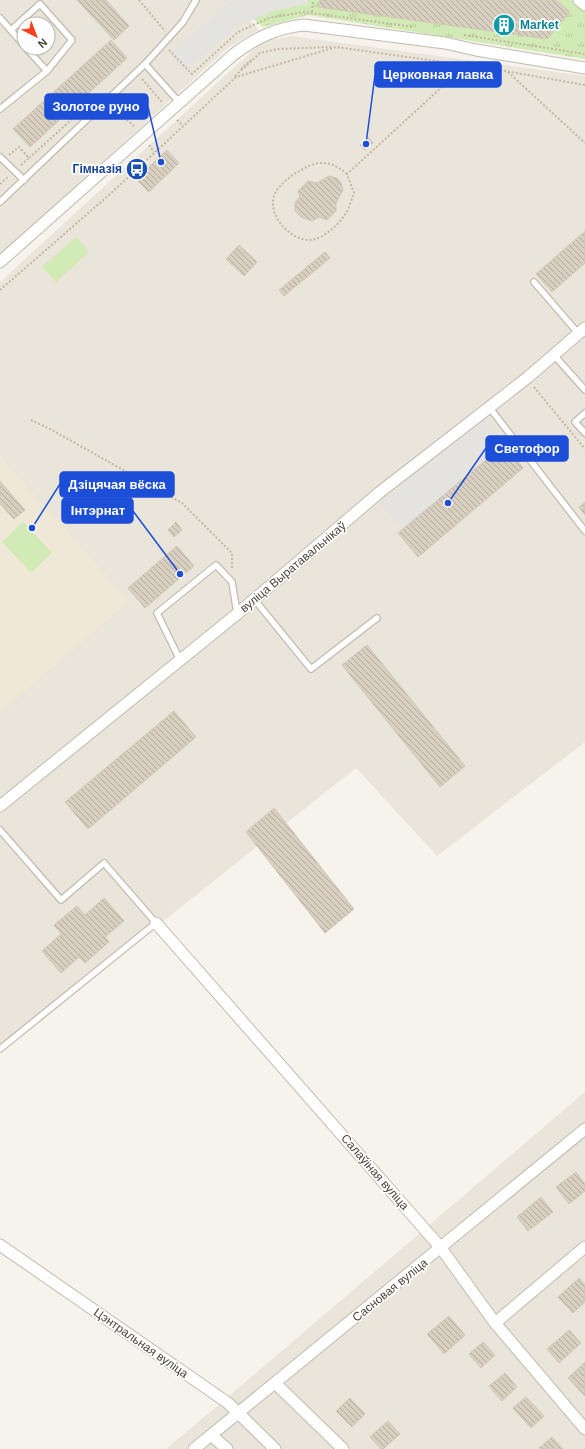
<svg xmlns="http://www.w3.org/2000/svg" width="585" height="1449" viewBox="0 0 585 1449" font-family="Arial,sans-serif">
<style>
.residential{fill:#eae5da;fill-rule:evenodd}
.education{fill:#efe8d6}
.grass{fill:url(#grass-tufts)}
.pitch{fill:#d2eab5}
.parking{fill:#e5e3e0}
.building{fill:url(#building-back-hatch);stroke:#d3c7b4}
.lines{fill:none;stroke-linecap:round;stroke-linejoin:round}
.service-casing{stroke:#c2bbae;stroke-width:8}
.minor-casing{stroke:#c2bbae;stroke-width:13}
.path{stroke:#c4b79f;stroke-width:2;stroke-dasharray:2 2;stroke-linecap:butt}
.service{stroke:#fff;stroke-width:5.5}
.minor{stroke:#fff;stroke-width:11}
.labels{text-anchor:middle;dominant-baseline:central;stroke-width:3.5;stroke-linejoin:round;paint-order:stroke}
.culture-label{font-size:12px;font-weight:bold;fill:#0d838f;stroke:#fff;text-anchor:start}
.transit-label{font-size:12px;font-weight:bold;fill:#164399;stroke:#fff;text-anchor:end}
.street-label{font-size:12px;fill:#4b4439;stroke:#fff}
.leader{fill:none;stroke:#1d4ed8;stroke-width:1.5}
.callout-dot{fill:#1d4ed8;stroke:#fff;stroke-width:1.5}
.callout{fill:#1d4ed8;stroke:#1d4ed8;stroke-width:1.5}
.callout-label{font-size:13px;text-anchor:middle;font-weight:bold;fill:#fff}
</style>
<defs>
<pattern id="grass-tufts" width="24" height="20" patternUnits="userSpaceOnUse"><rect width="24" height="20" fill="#d2eab5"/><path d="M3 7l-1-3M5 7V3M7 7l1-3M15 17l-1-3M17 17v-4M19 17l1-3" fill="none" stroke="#b6ca9c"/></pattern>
<pattern id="building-back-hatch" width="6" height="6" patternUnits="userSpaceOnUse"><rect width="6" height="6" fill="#d8cfc1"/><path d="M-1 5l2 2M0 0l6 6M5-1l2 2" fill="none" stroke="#b1aa9e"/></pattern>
</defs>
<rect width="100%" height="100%" fill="#f6f3ec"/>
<g class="residential">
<path d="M0,0H231L259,30L229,47L0,255ZM24,24H48V48H24Z"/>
<polygon points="291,36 585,76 585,742 437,856 356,768 0,1051 0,282 262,42"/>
<polygon points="585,1092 585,1449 166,1449 222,1402"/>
</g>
<polygon class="education" points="0,456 130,601 0,713"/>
<polygon class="grass" points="232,0 576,0 585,8 585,59 308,15 263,27"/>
<g class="pitch">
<polygon points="76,237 89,252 56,282 42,267"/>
<polygon points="23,522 52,553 31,573 2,542"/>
</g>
<g class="parking">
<polygon points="234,0 308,0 307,4 273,11 236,27 185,73 169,53 229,3"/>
<polygon points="585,407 585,437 570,420"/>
<polygon points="483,418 505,444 402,529 380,503"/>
</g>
<g class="building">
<polygon points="77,0 106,0 129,26 114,40"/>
<polygon points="320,0 556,0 570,12 547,39 318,7"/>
<polygon points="111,40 127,58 30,147 13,129"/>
<polygon points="368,137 373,143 365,150 360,145"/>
<polygon points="167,150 179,163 149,192 136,179"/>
<polygon points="329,176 337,178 341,183 343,190 336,203 336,211 327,220 319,217 312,221 301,217 295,211 295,202 300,197 298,191 308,181 317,183"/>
<polygon points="585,231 585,263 552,292 536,274"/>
<polygon points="239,245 257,262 244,276 226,259"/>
<polygon points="325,252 330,258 284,296 279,290"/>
<polygon points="505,444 523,468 418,557 398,533"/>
<polygon points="0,481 25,510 14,519 0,504"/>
<polygon points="585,502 585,515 579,507"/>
<polygon points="176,522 182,530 174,537 168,530"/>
<polygon points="177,546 194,566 145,608 128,588"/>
<polygon points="367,645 465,766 440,787 342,665"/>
<polygon points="174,711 196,737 88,829 65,802"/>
<polygon points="274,808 354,909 325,933 246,832"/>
<polygon points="104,898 124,921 105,937 109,942 85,963 79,957 61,973 42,951 61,934 54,925 77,906 85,915"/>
<polygon points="576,1172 585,1184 585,1191 569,1204 556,1187"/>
<polygon points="541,1197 553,1212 528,1231 517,1217"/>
<polygon points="579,1278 585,1285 585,1302 573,1313 558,1297"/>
<polygon points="449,1316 465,1335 444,1354 427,1334"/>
<polygon points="569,1330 581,1343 559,1363 547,1349"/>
<polygon points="483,1342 495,1355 481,1368 469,1354"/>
<polygon points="585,1362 585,1396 568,1378"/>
<polygon points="505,1373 517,1387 502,1401 489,1386"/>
<polygon points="526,1397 544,1416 531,1428 513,1408"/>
<polygon points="350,1398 365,1414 352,1427 336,1411"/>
<polygon points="388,1421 400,1434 383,1449 381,1449 370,1437"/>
<polygon points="552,1437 563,1449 540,1449 539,1448"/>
</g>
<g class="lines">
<g class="service-casing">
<g id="service">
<polyline points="0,18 24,45"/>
<polyline points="11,30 40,4 72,40 47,71"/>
<polyline points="145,64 183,22 196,0"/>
<polyline points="0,109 47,71 26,48"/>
<polyline points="0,157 24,180"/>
<polyline points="0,202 145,64 179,102"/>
<polyline points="534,282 578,333"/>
<polyline points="553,354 585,390"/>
<polyline points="489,407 585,531"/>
<polyline points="585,413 575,422 585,433"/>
<polyline points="254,599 311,669 377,618"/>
<polyline points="180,660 157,613 216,565 232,582 237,613"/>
<polyline points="0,830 61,900 104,863 156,923 0,1049"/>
</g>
</g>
<g class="minor-casing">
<g id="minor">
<polyline points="579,0 585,5"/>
<path d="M0,262L233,55C255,38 276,28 304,25L445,43L476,50L585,68"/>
<polyline points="0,806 237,614 380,492 527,378 585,328"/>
<polyline points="156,923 441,1248 495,1323 585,1429"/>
<polyline points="0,1245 228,1403 275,1449"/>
<polyline points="495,1323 585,1247"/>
<polyline points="276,1384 343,1449"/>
<polyline points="211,1435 227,1449"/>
<polyline points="194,1449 585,1129"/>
</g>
</g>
<g class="path">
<polyline points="139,0 165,31"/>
<polyline points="312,12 313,0"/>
<polyline points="464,35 585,54"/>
<polyline points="169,50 192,74 238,32 269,18 304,12 414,27"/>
<polyline points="241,69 251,60"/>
<polyline points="508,72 585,143"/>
<polyline points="235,76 260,53 278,49 331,47"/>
<polyline points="142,79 163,103"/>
<polyline points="112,106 135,127"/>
<polyline points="177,120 183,126"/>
<polyline points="149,145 154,152"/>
<polyline points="9,155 19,147 29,158 79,113"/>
<polyline points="21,165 29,158"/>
<path d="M347,174C333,162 320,159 303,169C293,174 284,181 277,190C263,211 288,240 310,240C323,239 337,226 344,216C349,210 351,200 354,193L347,174L466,65L469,60"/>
<polyline points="0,184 9,176"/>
<polyline points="0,290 109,195 236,77 336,47 493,69 585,85"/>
<polyline points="534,387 585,449"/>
<polyline points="31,420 52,430 182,503 232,553 232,569"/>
</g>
<use href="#service" class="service"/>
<use href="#minor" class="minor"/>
</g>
<defs>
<g id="building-disc" transform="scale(1.15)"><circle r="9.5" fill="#0f9aa8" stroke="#fff"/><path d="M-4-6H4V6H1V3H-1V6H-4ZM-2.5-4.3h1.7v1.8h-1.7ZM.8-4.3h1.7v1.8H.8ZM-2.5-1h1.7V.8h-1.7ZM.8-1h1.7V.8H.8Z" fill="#fff"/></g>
<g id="bus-disc" transform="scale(1.15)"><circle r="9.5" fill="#1a4fb4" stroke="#fff"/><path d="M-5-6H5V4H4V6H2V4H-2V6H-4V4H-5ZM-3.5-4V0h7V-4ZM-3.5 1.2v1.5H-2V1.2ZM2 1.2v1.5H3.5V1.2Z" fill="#fff"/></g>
</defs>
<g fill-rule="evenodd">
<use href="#building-disc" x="504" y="25"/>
<use href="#bus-disc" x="137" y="169"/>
</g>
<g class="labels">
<g class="culture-label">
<text x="520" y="25">Market</text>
</g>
<g class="transit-label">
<text x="122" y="169">Гімназія</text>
</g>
<g class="street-label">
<text transform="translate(293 567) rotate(-40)">вуліца Выратавальнікаў</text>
<text transform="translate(375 1172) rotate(49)">Салаўіная вуліца</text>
<text transform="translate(390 1290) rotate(-39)">Сасновая вуліца</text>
<text transform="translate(141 1343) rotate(35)">Цэнтральная вуліца</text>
</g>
</g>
<path class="leader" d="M366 144L375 75M161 162L148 107M448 503L486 448M32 528L60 484M180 574L133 511"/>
<g class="callout-dot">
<circle cx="366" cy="144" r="4"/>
<circle cx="161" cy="162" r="4"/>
<circle cx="448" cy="503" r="4"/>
<circle cx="32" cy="528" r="4"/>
<circle cx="180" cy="574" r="4"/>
</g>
<g class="callout">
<rect x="375" y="62" width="126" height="25" rx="4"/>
<rect x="45" y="94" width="103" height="25" rx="4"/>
<rect x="486" y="436" width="82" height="25" rx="4"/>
<rect x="60" y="472" width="114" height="25" rx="4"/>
<rect x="62" y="498" width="71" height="25" rx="4"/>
</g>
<g class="callout-label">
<text x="438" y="79">Церковная лавка</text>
<text x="96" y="111">Золотое руно</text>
<text x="527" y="453">Светофор</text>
<text x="117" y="489">Дзіцячая вёска</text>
<text x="98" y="515">Інтэрнат</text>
</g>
<g transform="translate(36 36) rotate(138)"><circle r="19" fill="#ffffff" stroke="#b7b4b0"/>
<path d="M0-3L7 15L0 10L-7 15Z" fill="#fc3f1d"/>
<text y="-6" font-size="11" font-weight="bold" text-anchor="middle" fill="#4b4439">N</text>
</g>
</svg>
